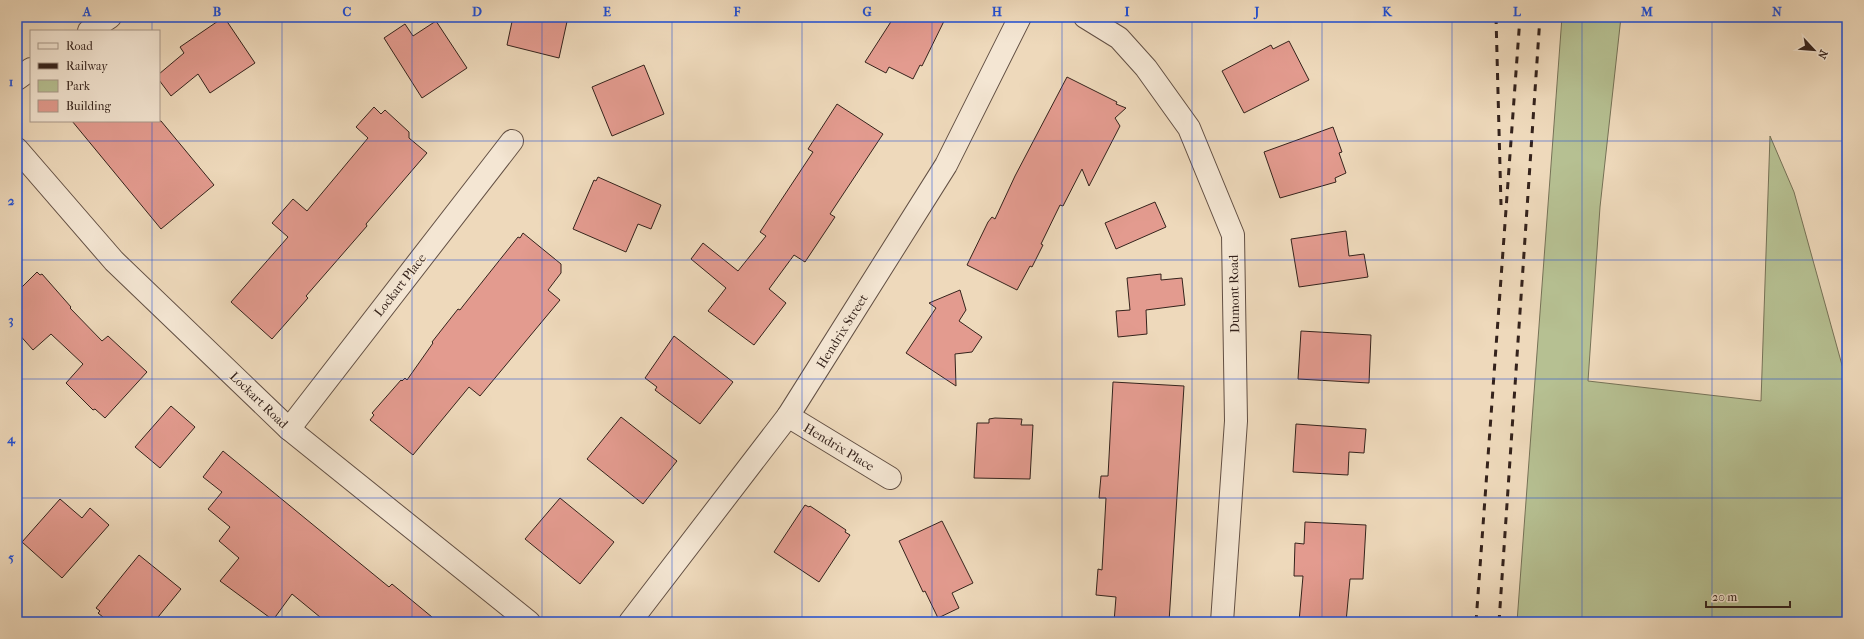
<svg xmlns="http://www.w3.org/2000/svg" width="1864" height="639" viewBox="0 0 1864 639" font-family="'IM FELL French Canon',serif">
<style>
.green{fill:#b6c092;stroke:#767257}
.building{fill:#e39b8f;stroke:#35231c}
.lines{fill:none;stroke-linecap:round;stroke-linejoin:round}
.minor-casing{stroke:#635044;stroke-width:24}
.minor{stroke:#f4e6d3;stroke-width:22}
.rail{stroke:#35231c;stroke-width:3;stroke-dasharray:7 7;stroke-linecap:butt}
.grid{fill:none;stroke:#1d4ed8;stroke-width:1;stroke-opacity:0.55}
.labels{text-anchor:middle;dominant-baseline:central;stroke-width:3;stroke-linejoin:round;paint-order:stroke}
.street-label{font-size:13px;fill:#35231c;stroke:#f4e6d3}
.neatline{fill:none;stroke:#1d4ed8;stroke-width:1.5}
.grid-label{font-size:13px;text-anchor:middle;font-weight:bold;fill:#1d4ed8}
</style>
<rect width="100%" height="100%" fill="#eed9bb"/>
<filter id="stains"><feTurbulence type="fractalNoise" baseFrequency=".005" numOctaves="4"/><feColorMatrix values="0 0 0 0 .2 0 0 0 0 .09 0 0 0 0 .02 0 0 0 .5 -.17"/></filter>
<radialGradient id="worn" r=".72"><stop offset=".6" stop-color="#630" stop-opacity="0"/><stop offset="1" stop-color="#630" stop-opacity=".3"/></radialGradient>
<polygon class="green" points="1562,17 1621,17 1600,207 1588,381 1761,401 1770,136 1794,192 1847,383 1847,622 1517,622"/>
<g class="building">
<polygon points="224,17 255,63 210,93 198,74 171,96 159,80 159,74 184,53 180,47"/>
<polygon points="513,17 568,17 559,58 507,45"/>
<polygon points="894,17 946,17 922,66 920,65 913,79 889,67 886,73 865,62"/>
<polygon points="436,21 467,68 422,98 384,38 405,24 413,36"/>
<polygon points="1289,41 1309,80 1244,113 1222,71 1271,45 1273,49"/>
<polygon points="644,65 664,114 612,136 592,87"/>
<polygon points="1067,77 1117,102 1116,104 1126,108 1115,118 1120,126 1089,186 1082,169 1063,206 1060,205 1041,244 1043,245 1032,267 1030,266 1017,290 967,265 988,222 992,217 995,219 1015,176"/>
<polygon points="837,104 883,134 830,214 835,217 805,262 794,255 769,289 786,303 754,345 708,311 726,288 691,259 703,243 738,271 766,236 760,232 813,152 808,149"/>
<polygon points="374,107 381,114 385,110 409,132 409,138 427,153 366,224 367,226 306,296 308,298 272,339 231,302 288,237 272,223 293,199 307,211 368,138 356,127"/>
<polygon points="72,121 161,121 214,185 161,229"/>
<polygon points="1333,127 1342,152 1339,153 1346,173 1335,178 1336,182 1280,198 1264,152"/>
<polygon points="598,177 661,205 651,229 638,224 626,252 573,229 594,180 596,181"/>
<polygon points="1155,202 1166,227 1116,249 1105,223"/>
<polygon points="1346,231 1349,256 1364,254 1368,277 1299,287 1291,239"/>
<polygon points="523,233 561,264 561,273 548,290 560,300 480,396 469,387 413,455 370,420 374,415 372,413 401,380 402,381 405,378 407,380 433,343 432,342 458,309 460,310 463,306 518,237 520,238"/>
<polygon points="37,272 40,275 42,274 71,307 70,308 102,341 108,336 147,372 105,418 95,409 93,410 66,383 83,364 51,334 33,350 17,332 17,292"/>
<polygon points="1161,274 1161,280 1182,278 1185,305 1146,310 1147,334 1118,337 1116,311 1130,310 1127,278"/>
<polygon points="960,290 966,310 959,321 982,337 972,352 955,354 956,386 906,353 936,308 929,303"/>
<polygon points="1301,331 1371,335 1369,383 1298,379"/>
<polygon points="674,336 733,382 700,424 655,390 657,387 645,378"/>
<polygon points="1113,382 1184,386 1169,622 1114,622 1116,597 1096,595 1098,569 1102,570 1106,498 1099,498 1101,476 1108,476"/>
<polygon points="171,406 195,427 160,468 135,447"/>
<polygon points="621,417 677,461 643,504 587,459"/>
<polygon points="995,418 1022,419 1021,425 1033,425 1030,479 974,478 977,423 989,423 989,419"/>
<polygon points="1296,424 1366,429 1364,453 1349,452 1348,475 1293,472"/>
<polygon points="223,451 389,587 392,584 438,622 326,622 292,594 273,620 220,581 239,558 219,541 230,527 208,509 222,492 203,477"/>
<polygon points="560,498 614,542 580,584 525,539"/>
<polygon points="60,499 82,518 90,508 109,525 62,578 22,542"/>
<polygon points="805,505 809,507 810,506 846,530 845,532 850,535 819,582 774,552"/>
<polygon points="942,521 973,583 952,593 959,608 938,618 925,591 923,592 899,541"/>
<polygon points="1305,522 1366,525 1363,579 1350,579 1346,622 1299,622 1303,576 1294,576 1295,543 1304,544"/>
<polygon points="139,555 181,589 154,622 109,622 98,613 100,611 96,608"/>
</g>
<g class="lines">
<g class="minor-casing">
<g id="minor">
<polyline points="1085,17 1119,38 1146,68 1189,128 1233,235 1236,421 1222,622"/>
<polyline points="89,31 110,17"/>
<polyline points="17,79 31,69"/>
<polyline points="17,149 114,261 289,429 529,622"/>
<polyline points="788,416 890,478"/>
<polyline points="289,429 512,141"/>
<polyline points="630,622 788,416 946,165 1020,17"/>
</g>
</g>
<use href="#minor" class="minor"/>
<g class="rail">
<polyline points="1496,17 1501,205"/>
<polyline points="1476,622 1520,17"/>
<polyline points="1499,622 1540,17"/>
</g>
</g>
<path class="grid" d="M152,17V31M282,17V622M412,17V622M542,17V622M672,17V622M802,17V622M932,17V622M1062,17V622M1192,17V622M1322,17V622M1452,17V622M1582,17V622M1712,17V622M152,121V622M17,141H1847M17,260H1847M17,379H1847M17,498H1847"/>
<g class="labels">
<g class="street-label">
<text transform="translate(400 285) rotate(-52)">Lockart Place</text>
<text transform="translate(1234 294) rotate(-91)">Dumont Road</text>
<text transform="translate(842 331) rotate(-58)">Hendrix Street</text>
<text transform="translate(259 400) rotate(44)">Lockart Road</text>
<text transform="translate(839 447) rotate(31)">Hendrix Place</text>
</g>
</g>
<rect width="1864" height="639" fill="none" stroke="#eed9bb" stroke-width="44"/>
<rect x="30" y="30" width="130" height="92" fill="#f4e6d3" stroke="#a8988a"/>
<rect x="38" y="43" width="20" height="6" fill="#f4e6d3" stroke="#a8988a"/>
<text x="66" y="50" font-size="12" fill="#35231c">Road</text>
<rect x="38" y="63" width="20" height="6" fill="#35231c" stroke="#a8988a"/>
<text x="66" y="70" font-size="12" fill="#35231c">Railway</text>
<rect x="38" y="80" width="20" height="12" fill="#b6c092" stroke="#a8988a"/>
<text x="66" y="90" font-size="12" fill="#35231c">Park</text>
<rect x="38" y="100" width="20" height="12" fill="#e39b8f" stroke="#a8988a"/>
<text x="66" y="110" font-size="12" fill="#35231c">Building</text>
<g transform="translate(1814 50) rotate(116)" stroke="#f4e6d3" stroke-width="3" paint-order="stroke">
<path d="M0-3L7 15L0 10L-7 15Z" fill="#35231c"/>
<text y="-6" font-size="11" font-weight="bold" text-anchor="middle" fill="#35231c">N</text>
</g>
<path d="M1706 601v6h84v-6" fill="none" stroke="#35231c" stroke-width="2"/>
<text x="1712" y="601" font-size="12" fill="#35231c" stroke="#f4e6d3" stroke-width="3" paint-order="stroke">20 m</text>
<rect x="22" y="22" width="1820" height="595" class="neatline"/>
<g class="grid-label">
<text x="87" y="16">A</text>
<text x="217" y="16">B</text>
<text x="347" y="16">C</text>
<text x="477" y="16">D</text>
<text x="607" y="16">E</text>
<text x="737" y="16">F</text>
<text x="867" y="16">G</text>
<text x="997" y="16">H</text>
<text x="1127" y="16">I</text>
<text x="1257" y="16">J</text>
<text x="1387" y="16">K</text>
<text x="1517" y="16">L</text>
<text x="1647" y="16">M</text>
<text x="1777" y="16">N</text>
<text x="11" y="86">1</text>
<text x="11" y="205">2</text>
<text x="11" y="324">3</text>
<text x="11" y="443">4</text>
<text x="11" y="562">5</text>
</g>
<rect width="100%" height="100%" filter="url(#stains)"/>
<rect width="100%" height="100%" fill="url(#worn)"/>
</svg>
